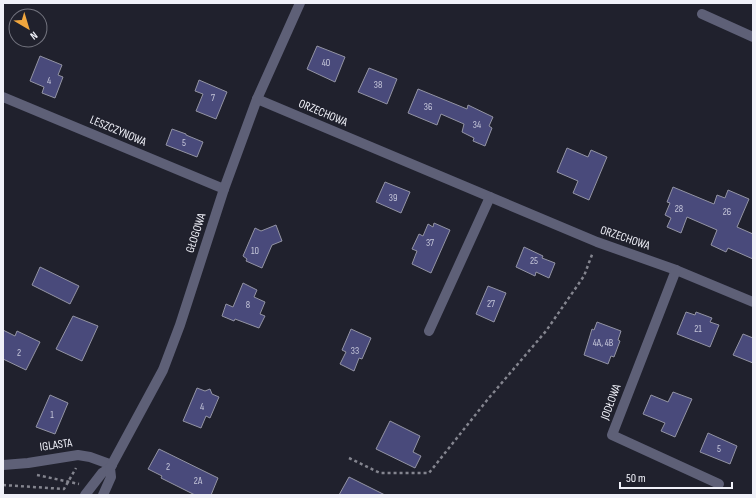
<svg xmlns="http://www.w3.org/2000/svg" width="756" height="498" viewBox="0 0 756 498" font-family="'Sofia Sans Condensed',sans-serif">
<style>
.building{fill:#494a7b;stroke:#9394a4}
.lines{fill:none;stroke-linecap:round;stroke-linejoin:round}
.path{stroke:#84858f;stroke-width:2.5;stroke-dasharray:3 3;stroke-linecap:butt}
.minor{stroke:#5e6077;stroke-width:10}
.labels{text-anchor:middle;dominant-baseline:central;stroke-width:3;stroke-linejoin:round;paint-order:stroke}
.number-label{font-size:10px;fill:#c6c7da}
.street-label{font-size:12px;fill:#f0f1f9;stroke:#20212d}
</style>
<rect width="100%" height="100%" fill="#20212d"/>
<g class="building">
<polygon points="317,46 345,57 335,82 307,69"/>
<polygon points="40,56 62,65 58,75 63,77 55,98 42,93 44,87 30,81"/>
<polygon points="369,68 397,79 387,104 358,92"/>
<polygon points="199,80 227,92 216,119 196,111 203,94 195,91"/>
<polygon points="418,89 467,109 468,105 493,117 489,126 492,128 485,146 473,141 474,138 462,132 464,124 441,114 437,125 408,113"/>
<polygon points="172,129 186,134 186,135 203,142 197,157 166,145"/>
<polygon points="567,148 588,157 591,150 607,157 589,200 573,193 578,181 557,172"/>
<polygon points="385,182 410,192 401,213 376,202"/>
<polygon points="673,187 714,204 717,195 725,198 728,190 749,199 737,227 753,234 753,259 728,248 726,252 711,245 717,230 687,217 681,233 667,227 671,218 665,215 670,203 667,202"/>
<polygon points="434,223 450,230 431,273 412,264 417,251 412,249 419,234 423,236 428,224 433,227"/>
<polygon points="276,225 282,241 272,245 262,268 246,261 247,259 243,256 255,228 261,231"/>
<polygon points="524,247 543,256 542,258 555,263 549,278 536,272 535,276 516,267"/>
<polygon points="40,267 79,286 70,304 32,285"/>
<polygon points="243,283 257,290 254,297 265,302 260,314 265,316 259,328 235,319 234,321 222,316 226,304 233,307"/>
<polygon points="488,286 506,293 494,322 476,314"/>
<polygon points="686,312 695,315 696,312 712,318 710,322 719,325 710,347 677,334"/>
<polygon points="73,316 98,326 82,361 56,349"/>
<polygon points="597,322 621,331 618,340 620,341 614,357 611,356 608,364 584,355 592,329 594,330"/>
<polygon points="351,329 371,338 362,359 359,358 354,371 340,364 346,352 342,350"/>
<polygon points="3,330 15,336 17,331 40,342 26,370 3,359"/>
<polygon points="743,334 753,338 753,363 733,355"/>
<polygon points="197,388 205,391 210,389 212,394 219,397 210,418 206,416 201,428 183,421"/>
<polygon points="673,392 692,399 675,437 661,431 665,423 643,414 651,395 668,402"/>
<polygon points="50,395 68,403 55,434 36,427"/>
<polygon points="390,421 420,436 413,452 421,456 415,468 376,449"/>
<polygon points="708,433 737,446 730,464 700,452"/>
<polygon points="159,449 218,478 211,495 195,495 161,478 162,476 148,469"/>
<polygon points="349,477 385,495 339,495"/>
</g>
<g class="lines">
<g class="path">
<polyline points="349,458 380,473 429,473 488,399 546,331 584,276 593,252"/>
<polyline points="37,475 79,484"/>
<polyline points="3,485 64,489 76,468"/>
</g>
<g class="minor">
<polyline points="702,14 753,37"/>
<polyline points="3,97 224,189"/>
<polyline points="257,99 597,242 676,270 753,302"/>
<polyline points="676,270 612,435 719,484"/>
<polyline points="429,331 490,197"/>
<polyline points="3,465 28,463 78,455 90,457 112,465"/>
<polyline points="85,495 102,473 110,468 163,370 180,325 224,189 257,99 300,3"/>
<polyline points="103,495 111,477 110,468"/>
</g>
</g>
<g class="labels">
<g class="number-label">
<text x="326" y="63">40</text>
<text x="49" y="81">4</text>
<text x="378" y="85">38</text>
<text x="213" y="98">7</text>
<text x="428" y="107">36</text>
<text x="477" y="125">34</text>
<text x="184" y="143">5</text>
<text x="393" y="198">39</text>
<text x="679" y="209">28</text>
<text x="727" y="212">26</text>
<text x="430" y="243">37</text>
<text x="255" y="251">10</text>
<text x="534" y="261">25</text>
<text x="491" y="304">27</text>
<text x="248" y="305">8</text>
<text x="698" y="329">21</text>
<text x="603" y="343">4A, 4B</text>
<text x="355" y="351">33</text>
<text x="19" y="353">2</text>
<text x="202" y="407">4</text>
<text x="52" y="415">1</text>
<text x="719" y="449">5</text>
<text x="168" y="467">2</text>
<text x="198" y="481">2A</text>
</g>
<g class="street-label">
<text transform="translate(323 113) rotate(23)">ORZECHOWA</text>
<text transform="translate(118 131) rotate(23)">LESZCZYNOWA</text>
<text transform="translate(196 233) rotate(-72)">GŁOGOWA</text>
<text transform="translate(625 238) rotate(19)">ORZECHOWA</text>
<text transform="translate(611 402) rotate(-69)">JODŁOWA</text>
<text transform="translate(56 445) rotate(-8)">IGLASTA</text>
</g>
</g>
<rect width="756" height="498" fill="none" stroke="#f0f1f9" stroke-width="8"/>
<g transform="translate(28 28) rotate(142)"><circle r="19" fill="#20212d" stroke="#73747f"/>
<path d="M0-3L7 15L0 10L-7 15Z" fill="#f0a63e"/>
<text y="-6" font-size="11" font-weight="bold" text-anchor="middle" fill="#f0f1f9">N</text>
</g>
<path d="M620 482v6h112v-6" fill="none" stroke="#f0f1f9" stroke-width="2"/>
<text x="626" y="482" font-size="12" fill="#f0f1f9" stroke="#20212d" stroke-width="3" paint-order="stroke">50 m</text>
</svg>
